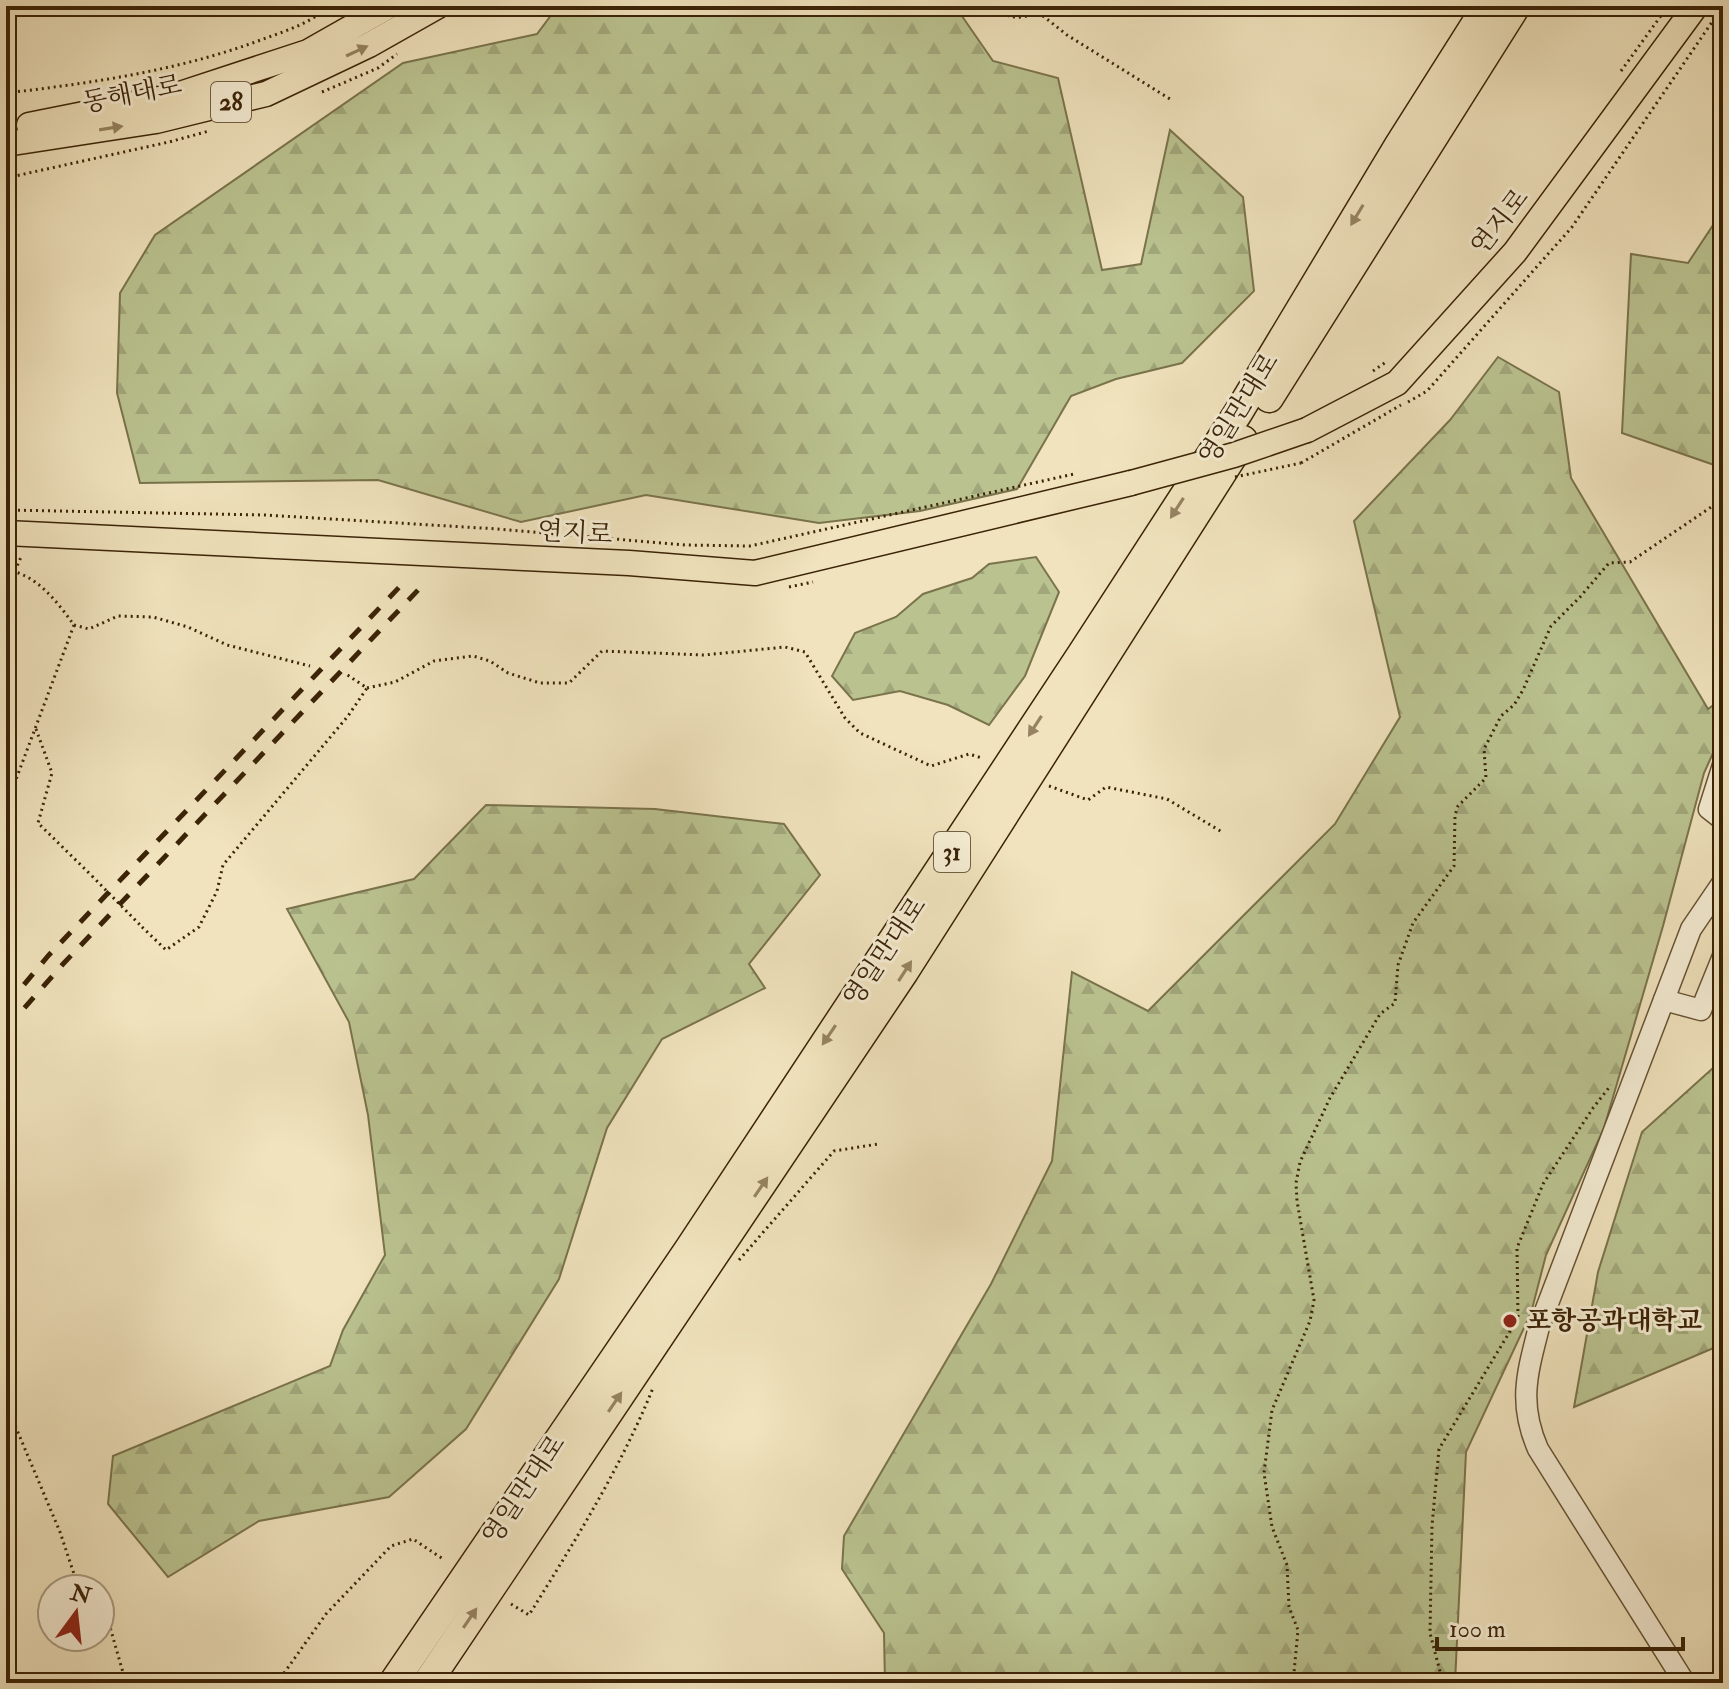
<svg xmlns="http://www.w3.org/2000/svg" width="1729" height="1689" viewBox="0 0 1729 1689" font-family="'IM FELL Double Pica','Noto Serif KR',serif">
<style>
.forest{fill:url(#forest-firs);stroke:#7a734c;stroke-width:2}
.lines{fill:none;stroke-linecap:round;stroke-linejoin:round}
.minor-casing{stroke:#685334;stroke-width:23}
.major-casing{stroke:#3b2307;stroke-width:27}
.highway-casing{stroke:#3b2307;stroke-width:31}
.path{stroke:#3b2307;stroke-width:3;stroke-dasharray:2 4;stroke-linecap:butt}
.minor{stroke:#f5edd4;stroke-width:20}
.major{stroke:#f0e3bd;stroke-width:24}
.highway{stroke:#f0e3bd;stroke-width:28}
.rail{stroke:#3b2307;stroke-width:5;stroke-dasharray:14 14;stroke-linecap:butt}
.major-bridge-casing{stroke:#3b2307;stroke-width:27;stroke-linecap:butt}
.path-bridge{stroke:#3b2307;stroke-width:3;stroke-dasharray:2 4;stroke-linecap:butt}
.major-bridge{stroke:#f0e3bd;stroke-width:24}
.oneway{fill:#968362}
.poi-dot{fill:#8f2418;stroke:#f5edd4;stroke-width:3}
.labels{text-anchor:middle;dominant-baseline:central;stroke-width:6;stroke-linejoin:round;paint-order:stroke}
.shield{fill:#f5edd4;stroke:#736044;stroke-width:2}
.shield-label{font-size:24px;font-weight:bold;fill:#3b2307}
.street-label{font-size:26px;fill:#3b2307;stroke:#f5edd4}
.poi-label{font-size:26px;font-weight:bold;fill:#3b2307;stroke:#f5edd4;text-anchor:start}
</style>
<defs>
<pattern id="forest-firs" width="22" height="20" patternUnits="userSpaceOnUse" patternTransform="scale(2)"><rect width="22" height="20" fill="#bac390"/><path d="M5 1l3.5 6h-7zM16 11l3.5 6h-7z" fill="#a1a77b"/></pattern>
</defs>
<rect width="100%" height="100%" fill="#f0e3bd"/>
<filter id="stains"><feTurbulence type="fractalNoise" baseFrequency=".0025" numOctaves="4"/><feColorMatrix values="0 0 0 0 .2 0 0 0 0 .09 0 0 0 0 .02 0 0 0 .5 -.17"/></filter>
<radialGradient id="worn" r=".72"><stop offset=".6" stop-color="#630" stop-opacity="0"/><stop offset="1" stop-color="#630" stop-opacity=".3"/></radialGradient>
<g class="forest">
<polygon points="558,6 955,6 993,61 1058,78 1102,270 1141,264 1170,130 1243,197 1254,291 1182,363 1116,379 1071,396 1017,489 920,511 819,523 646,495 521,522 378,480 140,483 117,393 120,293 155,235 403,63 537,34"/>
<polygon points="1723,210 1723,468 1622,433 1631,254 1688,263"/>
<polygon points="1498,357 1559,392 1571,478 1708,709 1723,698 1723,731 1704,773 1663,926 1604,1128 1546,1255 1531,1313 1466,1452 1455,1683 885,1683 884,1633 842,1569 844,1536 991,1284 1052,1161 1072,972 1148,1011 1335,824 1400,717 1354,521 1450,420"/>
<polygon points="1036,557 1059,592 1025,676 989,725 948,705 900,691 853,700 832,676 855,633 896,617 923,594 972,578 989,564"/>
<polygon points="486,805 655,809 784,824 820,875 749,964 765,988 662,1039 607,1128 559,1279 466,1429 389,1497 259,1521 168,1577 108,1504 113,1456 330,1366 343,1330 385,1255 368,1115 349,1022 287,909 414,879"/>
<polygon points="1723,1059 1723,1356 1716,1347 1574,1407 1598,1272 1642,1132"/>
</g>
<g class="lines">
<g class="minor-casing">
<g id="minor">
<polyline points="1723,765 1709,809 1723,820"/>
<polyline points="1664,1000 1701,1010 1723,956"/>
<path d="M1685,1683L1538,1449C1518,1403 1527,1374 1539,1327L1691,929L1723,882"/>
<polyline points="1722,1683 1723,1683"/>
</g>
</g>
<g class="major-casing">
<g id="major">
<polyline points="29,125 174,96 308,52 389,6"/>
<polyline points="6,144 156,121 266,94 369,45 438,6"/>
<polyline points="1307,430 1397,383 1515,252 1696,6"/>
<polyline points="6,533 629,563 755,573 1131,483"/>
</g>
</g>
<g class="highway-casing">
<g id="highway">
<polyline points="1269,398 1516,6"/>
<polyline points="393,1683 689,1249 1081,655 1238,413 1399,145 1487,6"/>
<polyline points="427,1683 904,972 1243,440"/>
</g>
</g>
<g class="path">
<path d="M985,6C1017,21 1019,21 1050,6"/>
<polyline points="1038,12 1067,35 1170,99"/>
<polyline points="1621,71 1668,6"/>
<polyline points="322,92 378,68 397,54"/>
<path d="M6,93C92,83 176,71 258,41C279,33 301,27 319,14"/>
<polyline points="6,178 169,142 209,131"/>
<polyline points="1373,371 1386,362"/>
<polyline points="1408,402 1427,391 1572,227 1723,6"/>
<polyline points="1301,463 1401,405"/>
<polyline points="6,510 265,515 498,529 685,545 750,546 1074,474"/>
<path d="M6,570C37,574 57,602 74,625L6,806"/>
<polyline points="15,571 21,557"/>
<polyline points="789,587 813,582"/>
<polyline points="74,625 89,629 118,616 153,617 188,627 227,645 310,666"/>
<polyline points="367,688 395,682 434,661 473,656 490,661 508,673 540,683 569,683 602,651 704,655 785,647 805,652 845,718 860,733 931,766 969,754 982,758"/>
<polyline points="36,729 52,773 38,823 92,876"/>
<polyline points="1049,786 1088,800 1106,787 1167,799 1222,832"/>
<polyline points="142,927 166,950 199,927 217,891 223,865 348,716 367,688 346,674"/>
<polyline points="739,1260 834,1151 878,1144"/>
<polyline points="6,1404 60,1532 79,1589"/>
<path d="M511,1604L529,1615C575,1541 620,1469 653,1388"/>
<polyline points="100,1630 110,1627 126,1683"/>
<polyline points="277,1683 326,1614 391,1546 413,1539 443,1559"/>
<polyline points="1293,1683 1298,1630 1289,1607 1287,1565 1272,1527 1264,1473 1272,1410 1310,1321 1314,1300 1297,1201 1296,1183 1300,1162 1330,1098 1380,1014 1395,1003 1398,965 1413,923 1454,866 1455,815 1458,806 1486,778 1484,749 1501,716 1514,705 1523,690 1551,626 1580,597 1609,563 1630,562 1723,499"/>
<polyline points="1443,1683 1430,1633 1432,1526 1439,1449 1518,1318 1517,1248 1543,1184 1593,1108 1611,1085"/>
</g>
<use href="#minor" class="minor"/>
<use href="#major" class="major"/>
<use href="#highway" class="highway"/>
<g class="rail">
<polyline points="6,1006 48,956 407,579"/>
<polyline points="6,1029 63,964 420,588"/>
</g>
<g class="major-bridge-casing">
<polyline id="major-bridge" points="1131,483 1234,455 1307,430"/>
</g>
<g class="path-bridge">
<polyline points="1235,477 1301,463"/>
<polyline points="92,876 142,927"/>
</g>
<use href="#major-bridge" class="major-bridge"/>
</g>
<defs><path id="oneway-solid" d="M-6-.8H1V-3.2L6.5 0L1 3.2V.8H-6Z" transform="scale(2)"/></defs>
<g class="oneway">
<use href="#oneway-solid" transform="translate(357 51) rotate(-25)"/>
<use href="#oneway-solid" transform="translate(111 128) rotate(-9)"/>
<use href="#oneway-solid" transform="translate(1357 215) rotate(121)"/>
<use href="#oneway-solid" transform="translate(1177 508) rotate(123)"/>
<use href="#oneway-solid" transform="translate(1035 726) rotate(123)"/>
<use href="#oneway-solid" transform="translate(905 971) rotate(-57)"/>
<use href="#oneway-solid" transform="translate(829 1035) rotate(124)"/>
<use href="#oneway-solid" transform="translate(761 1187) rotate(-56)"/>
<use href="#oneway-solid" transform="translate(615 1402) rotate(-56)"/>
<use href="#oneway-solid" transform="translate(470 1618) rotate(-56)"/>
</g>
<circle class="poi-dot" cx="1510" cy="1321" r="8"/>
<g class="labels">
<g class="shield">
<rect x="211" y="82" width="40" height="40" rx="6"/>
<rect x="934" y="832" width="36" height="40" rx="6"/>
</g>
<g class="shield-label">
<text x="231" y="102">28</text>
<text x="952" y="852">31</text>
</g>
<g class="street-label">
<text transform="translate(132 94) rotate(-11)">동해대로</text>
<text transform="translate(1500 222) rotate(-52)">연지로</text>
<text transform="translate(1239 409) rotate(-58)">영일만대로</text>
<text transform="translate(575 533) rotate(3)">연지로</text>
<text transform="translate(885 952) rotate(-56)">영일만대로</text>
<text transform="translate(524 1490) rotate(-56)">영일만대로</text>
</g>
<g class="poi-label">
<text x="1526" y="1321">포항공과대학교</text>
</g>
</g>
<rect width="1729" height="1689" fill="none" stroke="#f0e3bd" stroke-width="32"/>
<rect x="8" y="8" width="1713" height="1673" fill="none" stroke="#3b2307" stroke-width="4"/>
<rect x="16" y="16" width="1697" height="1657" fill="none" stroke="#3b2307" stroke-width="2"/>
<g transform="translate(76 1613) rotate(15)"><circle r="38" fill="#f5edd4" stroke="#ab9c82" stroke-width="2"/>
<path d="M0-6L14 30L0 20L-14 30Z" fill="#8f2418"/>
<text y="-12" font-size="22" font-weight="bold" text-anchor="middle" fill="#3b2307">N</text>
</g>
<path d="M1437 1637v12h246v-12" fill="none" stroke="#3b2307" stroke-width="4"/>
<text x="1449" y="1637" font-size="24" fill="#3b2307" stroke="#f5edd4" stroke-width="6" paint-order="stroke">100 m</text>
<rect width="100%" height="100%" filter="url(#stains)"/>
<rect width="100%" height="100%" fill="url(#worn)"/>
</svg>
